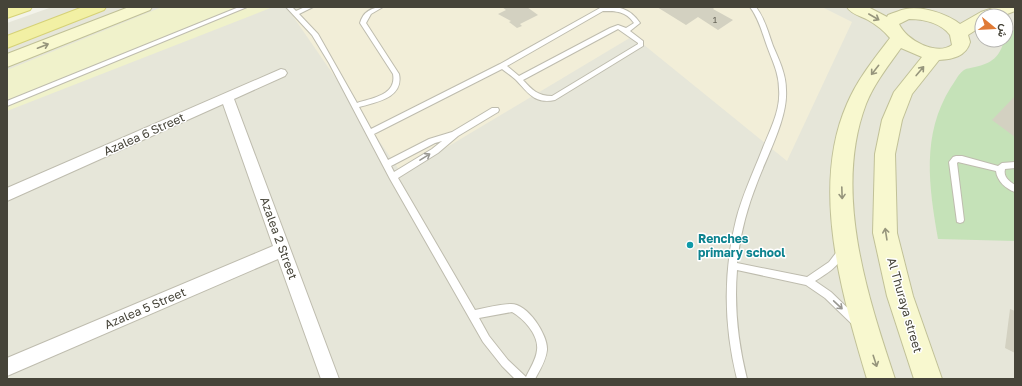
<svg xmlns="http://www.w3.org/2000/svg" width="1022" height="386" viewBox="0 0 1022 386" font-family="'Golos Text',Vazirmatn,sans-serif">
<style>
.residential{fill:#e6e6d9;fill-rule:evenodd}
.commercial{fill:#f2eed8}
.green{fill:#c5e2b8}
.sand{fill:#f0f2cb}
.building{fill:#d3d1c1}
.lines{fill:none;stroke-linecap:round;stroke-linejoin:round}
.lane-casing{stroke:#bebcae;stroke-width:2}
.street-casing{stroke:#bebcae;stroke-width:2}
.secondary-casing{stroke:#c1c197;stroke-width:2}
.primary-casing{stroke:#d5d176;stroke-width:2}
.lane{fill:#fff;fill-rule:evenodd}
.street{fill:#fff;fill-rule:evenodd}
.secondary{fill:#f8f8cf;fill-rule:evenodd}
.primary{fill:#f2f0a4;fill-rule:evenodd}
.oneway{stroke:#96957c}
.oneway2{stroke:#999892}
.culture-dot{fill:#0f9aa8;stroke:#fff;stroke-width:1.5}
.labels{text-anchor:middle;dominant-baseline:central;stroke-width:3;stroke-linejoin:round;paint-order:stroke}
.far-number-label{font-size:9px;fill:#69675b}
.street-label{font-size:12px;fill:#464439;stroke:#fff}
.culture-label{font-size:12px;font-weight:bold;fill:#0d838f;stroke:#fff;text-anchor:start}
</style>
<rect width="100%" height="100%" fill="#f3f3ea"/>
<path class="residential" d="M52,7H1015V379H7V23ZM982,16H1006V40H982Z"/>
<polygon class="commercial" points="302,7 822,7 852,22 787,161 633,36 402,174 290,12"/>
<path class="green" d="M1015,29V241L938,239C929,186 921,135 951,87C955,82 958,74 964,70C967,68 972,68 975,67C992,63 1000,57 1004,40H1006V36Z"/>
<polygon class="sand" points="162,7 273,7 7,111 7,70"/>
<g class="building">
<polygon points="502,7 527,7 538,15 520,24 522,26 517,28 509,22 511,21 498,14 506,10"/>
<polygon points="657,7 715,7 713,9 733,20 718,30 698,17 686,25"/>
<polygon points="1015,96 1015,137 992,120"/>
<polygon points="1010,309 1015,311 1015,353 1005,348"/>
</g>
<g class="lines">
<g class="lane-casing">
<g id="lane">
<polygon points="239,7 247,7 7,106 7,101"/>
<path d="M286,7H292L296,11L305,7H313L299,14L318,34L357,103C372,98 397,95 393,74L360,23C363,12 372,7 383,7L371,14L366,23L399,74C404,98 376,102 359,107L371,129L500,64L600,8C617,5 630,8 640,23L630,31L643,41V46L555,100C535,104 529,94 517,81C513,77 507,73 502,69L374,134L388,160L429,139L452,132L492,108H498L499,110L498,112L458,136L438,153L398,178L475,310C485,308 502,304 511,304C528,304 548,335 547,350C546,360 540,370 535,379H515L502,366L483,342L390,179L329,63L312,35ZM603,11C616,11 626,11 634,23L626,28L618,25L610,28L519,76L507,66ZM618,29L638,43V44L552,96C538,96 532,90 523,80ZM442,141L432,149L394,172L391,166L435,143ZM512,312C524,319 539,335 537,350C536,360 530,368 526,377L508,360L489,336L479,318Z"/>
<path d="M750,7H756C765,19 768,32 773,46C779,60 786,74 786,90C788,118 767,156 757,183C747,208 740,235 737,263L807,277L829,262L839,249L842,248L845,249L846,252C839,266 828,273 815,281L831,292L860,320L862,323L860,326L857,327L854,326L825,298L806,285L737,270C734,307 738,343 747,379H737C724,327 723,273 736,220C742,196 753,173 762,150C770,130 781,110 779,89C779,73 772,60 767,46C762,32 759,19 750,7Z"/>
<path d="M956,156H962L998,166L1002,163L1015,162V168L1005,169C1003,177 1009,181 1015,185V192C1006,189 997,181 996,171L958,162L957,163L964,220L963,222L960,223L957,222L949,162L953,157Z"/>
</g>
</g>
<g class="street-casing">
<polygon id="street" points="281,69 285,70 287,73 285,76 234,99 339,379 321,379 278,259 7,376 7,358 273,246 223,104 7,201 7,188"/>
</g>
<g class="secondary-casing">
<g id="secondary">
<polygon points="129,7 152,7 150,10 7,67 7,54"/>
<path d="M847,7H868L887,17L888,15C894,13 900,10 906,9C923,6 947,14 960,24L981,12L996,7H1015V11L1002,16H982V26L968,35L970,42C966,57 952,59 939,60L912,94L902,120L895,154L897,233L913,296L942,379H914L887,296L873,233L875,154L882,120L894,92L922,57L901,48C888,66 874,84 866,104C833,191 867,295 895,379H867C842,295 810,188 847,104C857,80 874,59 890,38C884,31 877,25 868,20C861,16 851,14 847,7ZM909,19C924,19 941,23 950,35L952,45C936,56 906,40 899,24Z"/>
</g>
</g>
<g class="primary-casing">
<g id="primary">
<polygon points="7,7 32,7 30,10 7,18"/>
<polygon points="83,7 106,7 104,10 7,48 7,36"/>
</g>
</g>
<use href="#lane" class="lane"/>
<use href="#street" class="street"/>
<use href="#secondary" class="secondary"/>
<use href="#primary" class="primary"/>
</g>
<defs><path id="oneway-shaft" d="M-6 0H5M1.5-3L5.5 0L1.5 3" fill="none" stroke-width="1.6" stroke-linecap="round" stroke-linejoin="round"/></defs>
<g class="oneway">
<use href="#oneway-shaft" transform="translate(874 17) rotate(30)"/>
<use href="#oneway-shaft" transform="translate(43 46) rotate(-21)"/>
<use href="#oneway-shaft" transform="translate(875 70) rotate(128)"/>
<use href="#oneway-shaft" transform="translate(920 71) rotate(-50)"/>
<use href="#oneway-shaft" transform="translate(842 193) rotate(88)"/>
<use href="#oneway-shaft" transform="translate(886 234) rotate(-99)"/>
<use href="#oneway-shaft" transform="translate(875 361) rotate(72)"/>
</g>
<g class="oneway2">
<use href="#oneway-shaft" transform="translate(425 157) rotate(-32)"/>
<use href="#oneway-shaft" transform="translate(838 305) rotate(43)"/>
</g>
<circle class="culture-dot" cx="690" cy="245" r="4"/>
<g class="labels">
<g class="far-number-label">
<text x="715" y="19">1</text>
</g>
<g class="street-label">
<text transform="translate(144 134) rotate(-24)">Azalea 6 Street</text>
<text transform="translate(279 238) rotate(70)">Azalea 2 Street</text>
<text transform="translate(905 305) rotate(74)">Al Thuraya street</text>
<text transform="translate(145 308) rotate(-23)">Azalea 5 Street</text>
</g>
<g class="culture-label">
<text x="698" y="238">Renches<tspan x="698" dy="14">primary school</tspan></text>
</g>
</g>
<rect width="1022" height="386" fill="none" stroke="#464439" stroke-width="16"/>
<g transform="translate(994 28) rotate(108)"><circle r="19" fill="#ffffff" stroke="#b5b4b0"/>
<path d="M0-3L7 15L0 10L-7 15Z" fill="#e07a35"/>
<text y="-6" font-size="11" font-weight="bold" text-anchor="middle" fill="#464439">ش</text>
</g>
</svg>
